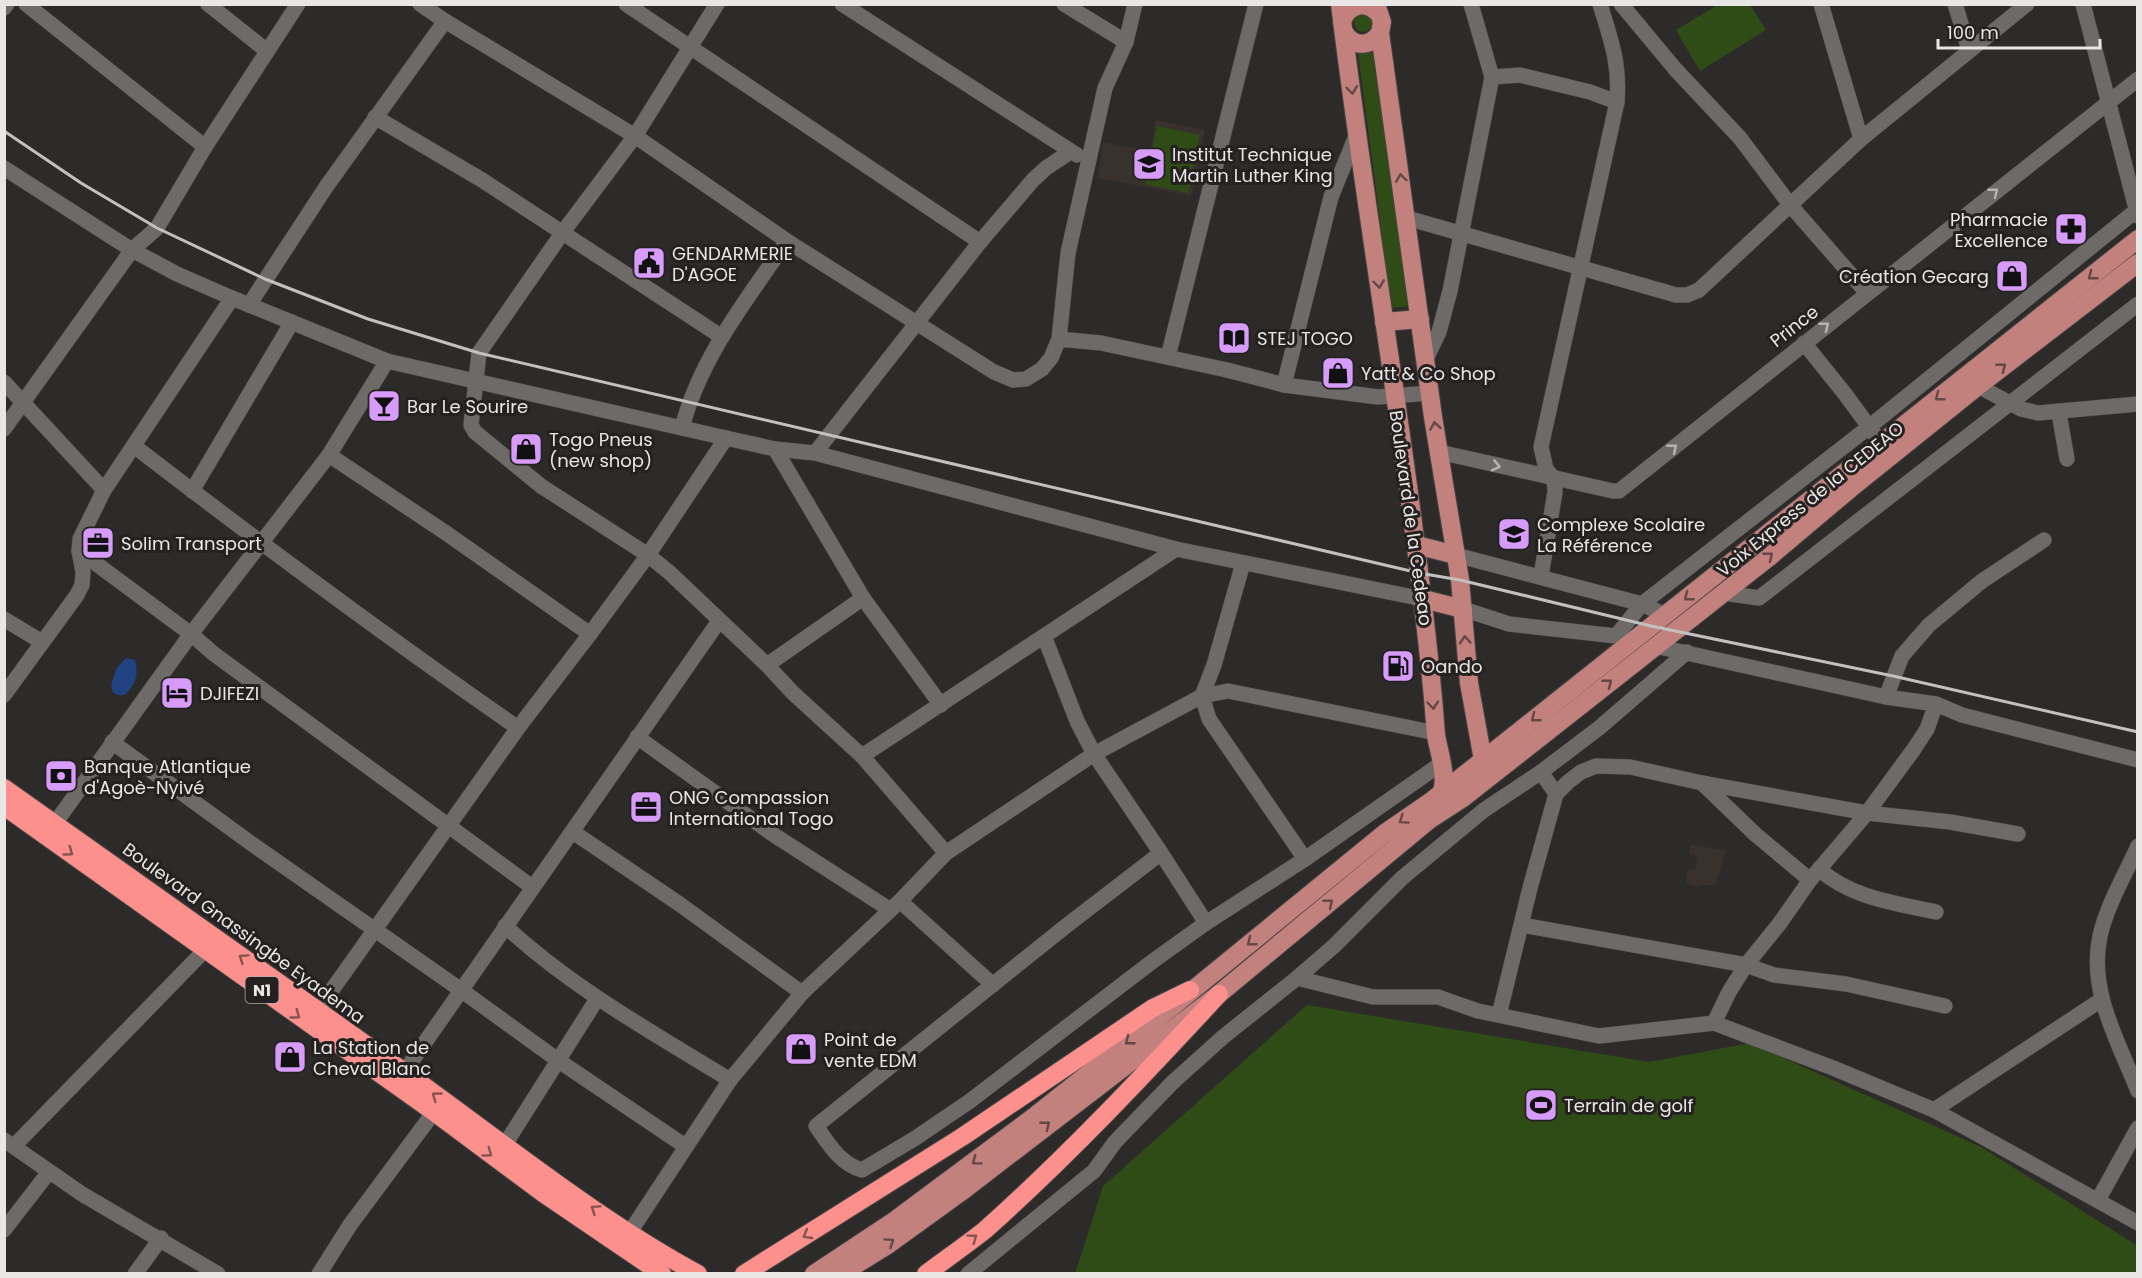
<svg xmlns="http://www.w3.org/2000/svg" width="2142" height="1278" viewBox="0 0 2142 1278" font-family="Poppins,sans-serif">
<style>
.built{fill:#39312c}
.green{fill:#304c16}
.water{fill:#214384}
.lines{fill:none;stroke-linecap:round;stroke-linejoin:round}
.minor-casing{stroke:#494745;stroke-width:16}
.major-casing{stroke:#494745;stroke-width:20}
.highway-casing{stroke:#494745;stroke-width:20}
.minor{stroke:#6d6a68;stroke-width:15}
.major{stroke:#c3817e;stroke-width:18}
.highway{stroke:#fc908c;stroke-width:18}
.rail{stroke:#c3c1c0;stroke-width:3}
.oneway{stroke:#644746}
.oneway2{stroke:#b7b5b4}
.oneway3{stroke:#855351}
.labels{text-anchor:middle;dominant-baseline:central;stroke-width:6;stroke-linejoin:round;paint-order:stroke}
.shield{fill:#242120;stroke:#aeacab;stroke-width:1.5}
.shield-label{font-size:16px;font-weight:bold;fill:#e9e7e6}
.poi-label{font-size:18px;fill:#e9e7e6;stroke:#242120;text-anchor:start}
.street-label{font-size:18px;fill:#e9e7e6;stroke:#242120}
</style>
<rect width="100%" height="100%" fill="#2d2b2a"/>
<g class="built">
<polygon points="1156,120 1205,130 1191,196 1098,178 1103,142 1150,151"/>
<polygon points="1690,844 1726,851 1715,885 1700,885 1698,887 1686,884 1687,871 1695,869 1697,857 1689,854"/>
</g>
<g class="green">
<polygon points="1718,5 1750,5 1766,30 1700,71 1676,30"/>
<circle cx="1363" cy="23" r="9"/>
<polygon points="1375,52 1410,306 1390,308 1378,203 1358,54"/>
<polygon points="1157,126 1200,135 1188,193 1145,184"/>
<polygon points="1307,1005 1649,1062 1750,1043 1981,1147 2138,1246 2137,1274 1075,1274 1103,1186"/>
</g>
<path class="water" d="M126,658L135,660C139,674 136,685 124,695H118L113,692L111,685L117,668Z"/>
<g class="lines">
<g class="minor-casing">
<g id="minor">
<polyline points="26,4 205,147"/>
<polyline points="208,4 267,51"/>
<polyline points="420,4 445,21 635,136 787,241 994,372 1013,380 1026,379 1042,369 1051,358 1059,339 1101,343 1227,370 1284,385 1378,397 1430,393"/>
<polyline points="626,4 980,242"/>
<polyline points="717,4 635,136 563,232 479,353 471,425 475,432 541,486 648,555 670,573 767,665 793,693 862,756 946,853"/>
<polyline points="842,4 1077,155"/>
<polyline points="1064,4 1126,42"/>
<polyline points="1621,4 1676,70 1740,138 1791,206 1867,293"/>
<polyline points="1821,4 1861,139"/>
<polyline points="1955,4 1969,50"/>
<polyline points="2083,4 2138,216"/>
<polyline points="4,8 7,4"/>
<polyline points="1492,77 1520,75 1590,92 1617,102"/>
<polyline points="375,117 482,180 722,337"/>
<polyline points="4,168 132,250 177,274 232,298 387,361 726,438 775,449 815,453 1176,549 1423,599"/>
<polyline points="1407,218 1676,295 1687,295 1699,290 1861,139 2027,4"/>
<polyline points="249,305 326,187 445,21"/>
<polyline points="1059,339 1068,253 1105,88 1126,42 1135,4"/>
<polyline points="1804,343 1845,394 1881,443"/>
<polyline points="1168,357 1256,4"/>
<polyline points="1426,359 1439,332 1450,291 1492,77 1471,4"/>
<polyline points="4,382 104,490"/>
<polyline points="1284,385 1331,197 1358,131"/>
<polyline points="1978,386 2021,409 2038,413 2138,404"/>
<polyline points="2059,413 2067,459"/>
<path d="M682,428C700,358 747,299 787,241"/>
<polyline points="4,429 132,250 157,228 205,147 298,4"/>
<path d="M134,446C260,543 387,637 518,728"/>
<polyline points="775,449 863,598 941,705"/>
<polyline points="1439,452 1613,491 1619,491 2138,79"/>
<polyline points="815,453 980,242 1033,180 1046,168 1070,152"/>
<polyline points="329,455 446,533 590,634"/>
<polyline points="192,491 292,322"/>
<polyline points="79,551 191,634 214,654 532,887"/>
<polyline points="1456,555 1642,604 1665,615"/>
<polyline points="1243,563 1214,665 1202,696 1209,719 1305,859"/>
<path d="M1541,576L1555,492L1554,479L1546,469L1541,447L1617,102C1620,62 1611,41 1600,4"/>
<polyline points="1723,593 1759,598 2138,304"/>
<polyline points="1463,609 1509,624 1616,636 1642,604 1869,427 2138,209"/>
<polyline points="4,619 42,642"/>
<polyline points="1044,636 1077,721 1094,754 1161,853 1206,923"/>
<polyline points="1655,646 1886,697 1936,704 1962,715 2138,760"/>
<polyline points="767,665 863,598"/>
<polyline points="4,695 77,595 82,585 83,572 79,551 80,539 104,490 232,298"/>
<polyline points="1886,697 1902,656 1929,625 1982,581 2044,540"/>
<polyline points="637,737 774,835 889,909"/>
<polyline points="112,742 252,844 461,990 559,1061 685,1146"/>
<polyline points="862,756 1176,549"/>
<polyline points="1702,783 1755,834 1810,880"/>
<polyline points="1556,794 1568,782 1581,772 1596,766 1630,767 1702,783 1867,813 1950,822 2018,834"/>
<polyline points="573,832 678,903 802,993"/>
<polyline points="48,833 191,634 329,455 387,361"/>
<path d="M2138,846C2125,875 2107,905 2100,936C2088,990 2118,1041 2138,1091"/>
<path d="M1161,853L1066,926L816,1126C828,1143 840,1164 862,1170L914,1139L970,1101L1153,961L1206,923L1305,859L1442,763"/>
<path d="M1819,869C1851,898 1895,903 1936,912"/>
<polyline points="900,901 993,985"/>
<polyline points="1522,925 1746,965 1774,975 1846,984 1945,1006"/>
<path d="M505,926C572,988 652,1032 730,1080"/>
<polyline points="1297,978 1373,997 1438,997 1478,1011 1599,1036 1714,1023 1833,1068 1934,1110 2138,1223"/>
<polyline points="317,1011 518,728 590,634 648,555 726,438"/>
<polyline points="1499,1015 1530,888 1556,794 1541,772"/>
<polyline points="1714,1023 1729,992 1746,965 1780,923 1810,880 1867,813 1914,749 1927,729 1936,704"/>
<polyline points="398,1081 719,621"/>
<polyline points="1934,1110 2101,1000"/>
<polyline points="4,1140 82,1194 218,1274"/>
<polyline points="14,1146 206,949"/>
<polyline points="504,1146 597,999"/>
<polyline points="2098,1200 2138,1128"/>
<polyline points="4,1230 49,1172"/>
<polyline points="630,1232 730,1080 802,993 900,901 946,853 1094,754 1202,696 1228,691 1436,733"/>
<polyline points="135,1274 161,1238"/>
<polyline points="319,1274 350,1225 434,1112"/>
<polyline points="968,1274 1094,1171 1115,1142 1173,1082 1223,1037 1297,978 1334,946 1402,878 1484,810 1541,772 1599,728 1687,652"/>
</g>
</g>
<g class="major-casing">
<g id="major">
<path d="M1340,4C1368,236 1411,466 1433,698C1434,710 1435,723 1436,735C1439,754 1449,778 1440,797"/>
<polyline points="1376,4 1382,22 1380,33 1433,417 1460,580 1469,683 1483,760"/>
<path d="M1342,21C1348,5 1364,0 1377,12"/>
<path d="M1344,32C1353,48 1370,47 1380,33"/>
<polyline points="1384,322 1420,319"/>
<polyline points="1416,545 1456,555"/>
<polyline points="1423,599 1463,609"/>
<polyline points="814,1274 894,1221 1031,1119 1156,1020 1385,833 1430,802 1483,760 2138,239"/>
<polyline points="841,1274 889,1244 961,1192 1219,994 1429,820 1463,798 1768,558 1851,488 1978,386 2138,263"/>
</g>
</g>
<g class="highway-casing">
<g id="highway">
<path d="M4,788C137,882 270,976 403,1071C500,1140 593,1217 698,1274"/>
<polyline points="4,806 434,1112 543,1193 662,1274"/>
<polyline points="744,1274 962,1137 1153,1008 1190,990"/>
<path d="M926,1274C946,1259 966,1245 985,1230C1068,1156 1144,1075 1219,994"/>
</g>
</g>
<use href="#minor" class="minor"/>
<use href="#major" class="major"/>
<use href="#highway" class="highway"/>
<polyline class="rail" points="4,131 81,183 157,228 265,279 368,319 479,353 1419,573 1460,580 1651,626 1893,676 2138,732"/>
</g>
<defs><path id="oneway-chevron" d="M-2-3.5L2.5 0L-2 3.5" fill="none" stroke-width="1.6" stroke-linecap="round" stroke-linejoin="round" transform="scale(1.5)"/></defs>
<g class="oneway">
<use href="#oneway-chevron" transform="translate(1352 90) rotate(83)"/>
<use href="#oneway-chevron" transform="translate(1401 178) rotate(-98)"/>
<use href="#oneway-chevron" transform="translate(2092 276) rotate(142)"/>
<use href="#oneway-chevron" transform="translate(1379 284) rotate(83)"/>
<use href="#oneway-chevron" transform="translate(2002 367) rotate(-38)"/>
<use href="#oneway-chevron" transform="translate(1939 397) rotate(142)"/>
<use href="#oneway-chevron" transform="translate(1435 426) rotate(-99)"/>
<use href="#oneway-chevron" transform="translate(1769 556) rotate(-39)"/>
<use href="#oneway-chevron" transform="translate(1688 597) rotate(142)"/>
<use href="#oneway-chevron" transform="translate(1465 640) rotate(-94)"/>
<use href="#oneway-chevron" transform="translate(1608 683) rotate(-38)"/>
<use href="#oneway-chevron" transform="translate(1433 705) rotate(85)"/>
<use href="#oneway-chevron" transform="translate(1535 718) rotate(142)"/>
<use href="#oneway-chevron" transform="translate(1403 820) rotate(145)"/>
<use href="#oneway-chevron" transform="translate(1329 903) rotate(-39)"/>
<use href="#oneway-chevron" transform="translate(1251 942) rotate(141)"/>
<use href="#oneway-chevron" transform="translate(1129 1041) rotate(142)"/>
<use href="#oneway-chevron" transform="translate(1046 1125) rotate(-38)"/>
<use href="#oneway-chevron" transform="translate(976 1161) rotate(143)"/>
<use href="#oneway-chevron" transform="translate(890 1242) rotate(-34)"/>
</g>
<g class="oneway2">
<use href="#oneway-chevron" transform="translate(1994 192) rotate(-39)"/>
<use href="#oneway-chevron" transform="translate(1825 326) rotate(-38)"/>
<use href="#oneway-chevron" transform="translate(1673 448) rotate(-39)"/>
<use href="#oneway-chevron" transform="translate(1496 466) rotate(13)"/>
</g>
<g class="oneway3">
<use href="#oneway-chevron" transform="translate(69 852) rotate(36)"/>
<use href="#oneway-chevron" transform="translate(243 958) rotate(-145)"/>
<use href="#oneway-chevron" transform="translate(296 1015) rotate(36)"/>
<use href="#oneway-chevron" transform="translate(436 1096) rotate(-144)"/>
<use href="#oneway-chevron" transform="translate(488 1153) rotate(36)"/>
<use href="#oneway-chevron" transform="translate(595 1209) rotate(-146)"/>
<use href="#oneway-chevron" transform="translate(807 1235) rotate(149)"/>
<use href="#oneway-chevron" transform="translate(973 1238) rotate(-37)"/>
</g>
<defs>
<g id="school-square" transform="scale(1.725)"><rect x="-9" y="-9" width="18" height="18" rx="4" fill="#d79bf9" stroke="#242120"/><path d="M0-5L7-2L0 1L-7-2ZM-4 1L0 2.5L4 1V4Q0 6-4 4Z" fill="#111"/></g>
<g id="pharmacy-square" transform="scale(1.725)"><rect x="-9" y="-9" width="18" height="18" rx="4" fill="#d79bf9" stroke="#242120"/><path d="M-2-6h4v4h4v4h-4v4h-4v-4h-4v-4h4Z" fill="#111"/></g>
<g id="civic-square" transform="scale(1.725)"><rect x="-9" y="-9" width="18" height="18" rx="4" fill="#d79bf9" stroke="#242120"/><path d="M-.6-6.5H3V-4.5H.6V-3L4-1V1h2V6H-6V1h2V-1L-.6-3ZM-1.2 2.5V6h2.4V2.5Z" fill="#111"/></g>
<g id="shop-square" transform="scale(1.725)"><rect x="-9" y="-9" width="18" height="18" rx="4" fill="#d79bf9" stroke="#242120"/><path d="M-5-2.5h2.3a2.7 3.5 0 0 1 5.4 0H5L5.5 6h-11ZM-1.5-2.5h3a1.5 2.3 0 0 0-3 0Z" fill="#111"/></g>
<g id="library-square" transform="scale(1.725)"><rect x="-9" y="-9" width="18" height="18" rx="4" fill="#d79bf9" stroke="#242120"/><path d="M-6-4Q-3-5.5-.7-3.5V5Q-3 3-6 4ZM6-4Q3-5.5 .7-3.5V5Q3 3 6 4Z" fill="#111"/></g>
<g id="bar-square" transform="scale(1.725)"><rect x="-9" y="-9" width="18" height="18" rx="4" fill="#d79bf9" stroke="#242120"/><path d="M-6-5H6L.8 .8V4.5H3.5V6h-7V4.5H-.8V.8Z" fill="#111"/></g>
<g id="office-square" transform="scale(1.725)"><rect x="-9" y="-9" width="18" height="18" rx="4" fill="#d79bf9" stroke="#242120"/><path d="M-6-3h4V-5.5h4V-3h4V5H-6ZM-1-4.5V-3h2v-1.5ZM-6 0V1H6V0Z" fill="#111"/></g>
<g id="fuel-square" transform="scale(1.725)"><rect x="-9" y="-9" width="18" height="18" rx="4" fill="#d79bf9" stroke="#242120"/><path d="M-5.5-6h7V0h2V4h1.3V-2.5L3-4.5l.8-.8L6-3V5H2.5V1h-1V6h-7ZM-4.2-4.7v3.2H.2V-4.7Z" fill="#111"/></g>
<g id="hotel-square" transform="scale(1.725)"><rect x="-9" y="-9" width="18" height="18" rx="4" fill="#d79bf9" stroke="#242120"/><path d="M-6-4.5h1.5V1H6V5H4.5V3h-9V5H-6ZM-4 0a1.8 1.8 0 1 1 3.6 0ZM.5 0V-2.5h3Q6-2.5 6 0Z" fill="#111"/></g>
<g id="bank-square" transform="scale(1.725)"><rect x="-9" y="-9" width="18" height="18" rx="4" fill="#d79bf9" stroke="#242120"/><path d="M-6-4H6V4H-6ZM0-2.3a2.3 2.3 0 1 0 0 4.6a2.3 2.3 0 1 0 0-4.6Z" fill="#111"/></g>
<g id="stadium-square" transform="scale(1.725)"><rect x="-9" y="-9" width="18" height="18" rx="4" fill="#d79bf9" stroke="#242120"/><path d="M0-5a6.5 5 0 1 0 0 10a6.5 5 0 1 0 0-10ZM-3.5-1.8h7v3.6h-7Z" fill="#111"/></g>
</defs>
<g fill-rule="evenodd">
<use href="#school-square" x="1149" y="164"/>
<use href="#pharmacy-square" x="2071" y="229"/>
<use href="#civic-square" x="649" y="263"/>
<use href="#shop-square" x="2012" y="276"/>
<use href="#library-square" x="1234" y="338"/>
<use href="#shop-square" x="1338" y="373"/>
<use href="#bar-square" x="384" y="406"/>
<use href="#shop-square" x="526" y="449"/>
<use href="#school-square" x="1514" y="534"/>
<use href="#office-square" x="98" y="543"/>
<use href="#fuel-square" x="1398" y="666"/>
<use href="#hotel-square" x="177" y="693"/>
<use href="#bank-square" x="61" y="776"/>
<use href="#office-square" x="646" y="807"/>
<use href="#shop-square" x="801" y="1049"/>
<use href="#shop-square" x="290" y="1057"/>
<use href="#stadium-square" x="1541" y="1105"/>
</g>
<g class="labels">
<rect class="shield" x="245.5" y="977" width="33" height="26" rx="4.5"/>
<g class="shield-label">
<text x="262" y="990">N1</text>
</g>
<g class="poi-label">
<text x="1172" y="154">Institut Technique<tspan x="1172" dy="21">Martin Luther King</tspan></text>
<text x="2048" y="219" text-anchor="end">Pharmacie<tspan x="2048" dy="21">Excellence</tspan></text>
<text x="672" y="253">GENDARMERIE<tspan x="672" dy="21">D'AGOE</tspan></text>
<text x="1989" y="276" text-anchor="end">Création Gecarg</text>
<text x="1257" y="338">STEJ TOGO</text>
<text x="1361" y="373">Yatt &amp; Co Shop</text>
<text x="407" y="406">Bar Le Sourire</text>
<text x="549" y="439">Togo Pneus<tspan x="549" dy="21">(new shop)</tspan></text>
<text x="1537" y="524">Complexe Scolaire<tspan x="1537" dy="21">La Référence</tspan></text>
<text x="121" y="543">Solim Transport</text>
<text x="1421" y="666">Oando</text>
<text x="200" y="693">DJIFEZI</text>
<text x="84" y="766">Banque Atlantique<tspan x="84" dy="21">d'Agoè-Nyivé</tspan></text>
<text x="669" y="797">ONG Compassion<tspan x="669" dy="21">International Togo</tspan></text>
<text x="824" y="1039">Point de<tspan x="824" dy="21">vente EDM</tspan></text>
<text x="313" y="1047">La Station de<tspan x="313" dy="21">Cheval Blanc</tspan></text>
<text x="1564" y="1105">Terrain de golf</text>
</g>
<g class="street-label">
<text transform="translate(1794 326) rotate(-38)">Prince</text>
<text transform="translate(1810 499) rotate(-39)">Voix Express de la CEDEAO</text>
<text transform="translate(1411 518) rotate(82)">Boulevard de la Cedeao</text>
<text transform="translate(244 933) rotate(36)">Boulevard Gnassingbe Eyadema</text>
</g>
</g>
<rect width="2142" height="1278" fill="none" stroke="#e9e7e6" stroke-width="12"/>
<path d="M1938 39v9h162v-9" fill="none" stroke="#e9e7e6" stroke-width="3"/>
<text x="1947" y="39" font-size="18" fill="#e9e7e6" stroke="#242120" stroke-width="4.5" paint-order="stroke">100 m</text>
</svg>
